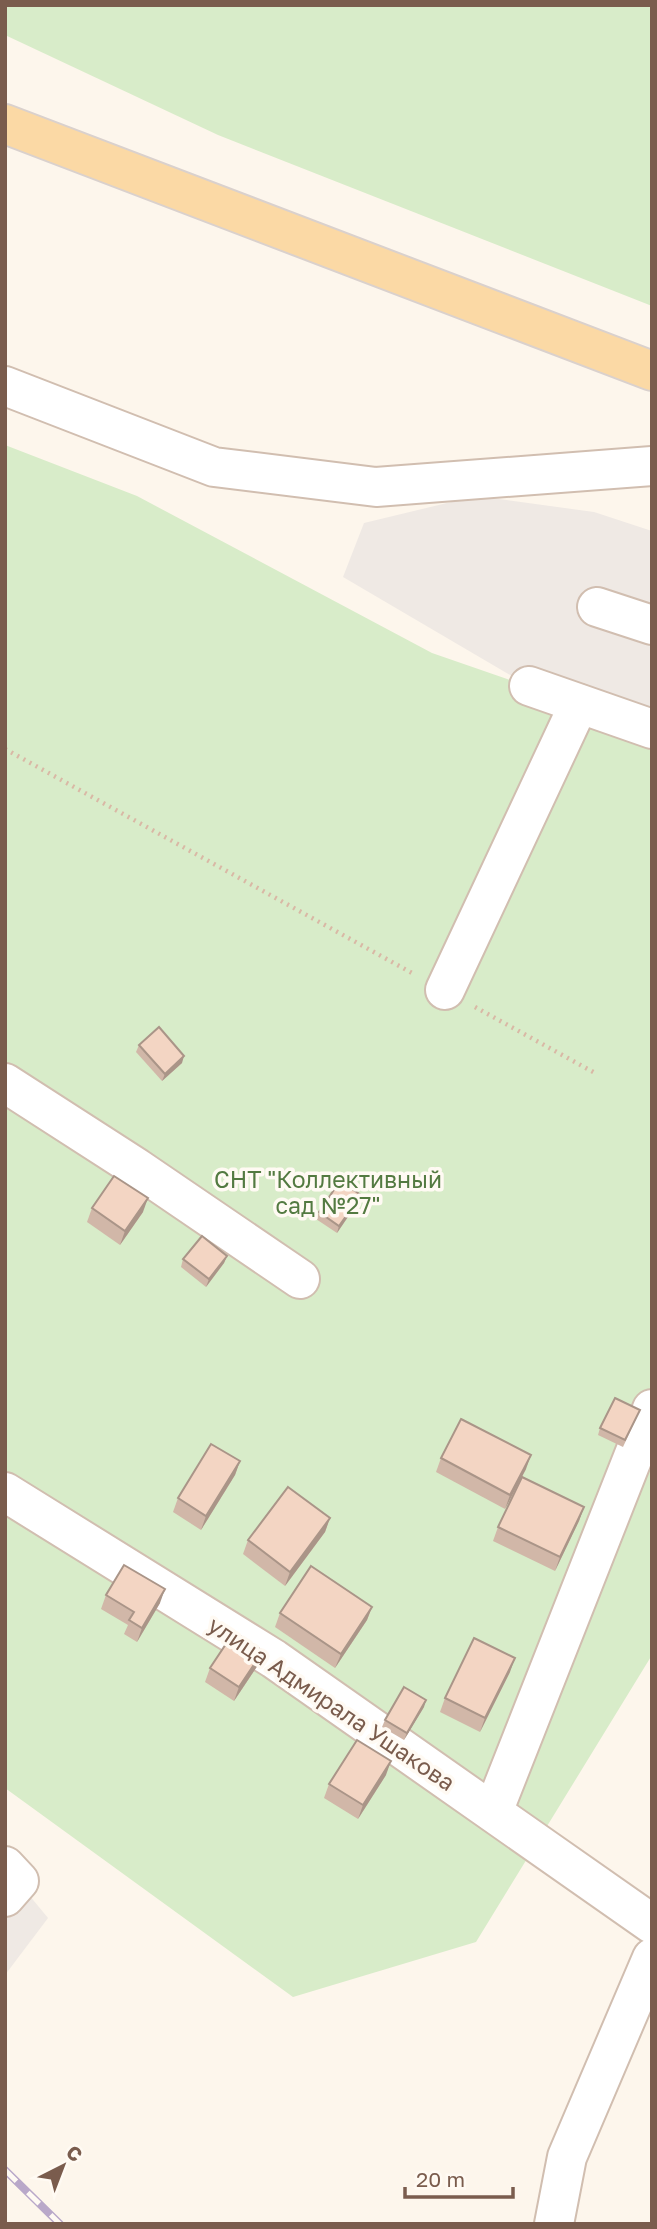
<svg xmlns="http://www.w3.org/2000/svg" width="657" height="2229" viewBox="0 0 657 2229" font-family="'Golos Text',sans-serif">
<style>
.industrial{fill:#efe9e4}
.green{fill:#d8ecc9}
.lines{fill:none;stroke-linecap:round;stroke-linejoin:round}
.minor-casing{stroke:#d1beb0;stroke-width:42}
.major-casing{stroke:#dad1cd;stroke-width:42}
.path{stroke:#d9b8a5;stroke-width:4.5;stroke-dasharray:2 5;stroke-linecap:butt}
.minor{stroke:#fff;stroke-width:38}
.major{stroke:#fbd9a5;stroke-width:38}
.rail-casing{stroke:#b9a8c9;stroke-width:8}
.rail{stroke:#fffaf3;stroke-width:5;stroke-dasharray:16;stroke-linecap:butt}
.wall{fill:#d1b7a8}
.shaded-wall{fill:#aa9588}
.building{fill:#f3d5c3;stroke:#aa9588;stroke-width:2}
.labels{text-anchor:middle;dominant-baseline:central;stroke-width:7;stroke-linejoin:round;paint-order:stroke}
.park-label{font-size:23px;fill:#537a41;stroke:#fffaf3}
.street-label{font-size:23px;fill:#7a5c4d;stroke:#fffaf3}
</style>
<rect width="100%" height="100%" fill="#fdf6ec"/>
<g class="industrial">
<polygon points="476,496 594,512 652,531 652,738 563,706 343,577 364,523"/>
<polygon points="5,1866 48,1918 5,1975"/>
</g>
<g class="green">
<polygon points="5,5 652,5 652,306 218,135 5,35"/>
<polygon points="5,445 137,496 432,653 652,729 652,1655 476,1942 293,1997 5,1788"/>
</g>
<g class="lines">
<g class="minor-casing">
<g id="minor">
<polyline points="5,386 214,467 376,487 652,466"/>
<polyline points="597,607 652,625"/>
<polyline points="529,686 652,729"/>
<polyline points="445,990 579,704"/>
<polyline points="5,1083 137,1168 300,1279"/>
<polyline points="5,1492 274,1659 652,1924"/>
<polyline points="493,1812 652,1409"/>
<polyline points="5,1866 19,1881 5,1897"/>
<polyline points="554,2224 567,2157 652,1958"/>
</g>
</g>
<g class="major-casing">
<polyline id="major" points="5,124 652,371"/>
</g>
<g class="path">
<polyline points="5,749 412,973"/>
<polyline points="475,1007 595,1073"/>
</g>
<use href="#minor" class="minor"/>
<use href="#major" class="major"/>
<g class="rail-casing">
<polyline id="rail" points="5,2170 60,2224"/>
</g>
<use href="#rail" class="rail"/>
</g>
<g class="wall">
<polygon points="139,1045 182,1063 162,1081 136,1052"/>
<polygon points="361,1195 358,1202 337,1233 316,1219 319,1212"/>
<polygon points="92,1208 143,1212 120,1245 87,1222"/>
<polygon points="227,1256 224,1263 206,1287 181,1267 183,1259"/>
<polygon points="637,1417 623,1447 598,1435 600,1428"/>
<polygon points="441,1458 526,1469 505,1509 436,1472"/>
<polygon points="240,1461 235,1475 201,1530 173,1512 178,1498"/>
<polygon points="584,1507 579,1521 555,1571 493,1541 498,1527"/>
<polygon points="330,1518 325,1532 285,1586 243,1554 248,1540"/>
<polygon points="106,1595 160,1603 137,1642 124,1634 128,1625 101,1609"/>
<polygon points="372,1607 367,1620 335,1668 275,1627 280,1613"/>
<polygon points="258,1665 234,1701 205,1682 210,1668"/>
<polygon points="510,1672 480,1732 440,1712 445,1698"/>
<polygon points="424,1707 404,1740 382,1727 385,1720"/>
<polygon points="386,1775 358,1819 324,1798 329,1784"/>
</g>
<g class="shaded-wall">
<polygon points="184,1056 182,1063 162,1081 165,1074"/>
<polygon points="361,1195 358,1202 337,1233 339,1226"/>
<polygon points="148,1198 143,1212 120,1245 125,1231"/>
<polygon points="227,1256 224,1263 206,1287 209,1279"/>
<polygon points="531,1455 526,1469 505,1509 510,1495"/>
<polygon points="240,1461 235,1475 201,1530 206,1516"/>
<polygon points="584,1507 579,1521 555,1571 560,1557"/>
<polygon points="330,1518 325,1532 285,1586 290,1572"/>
<polygon points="165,1589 160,1603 137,1642 142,1628"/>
<polygon points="372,1607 367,1620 335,1668 341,1654"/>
<polygon points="263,1651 258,1665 234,1701 239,1687"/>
<polygon points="515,1658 510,1672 480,1732 485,1718"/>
<polygon points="426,1700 424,1707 404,1740 407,1733"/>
<polygon points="391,1761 386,1775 358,1819 363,1805"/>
</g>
<g class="building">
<polygon points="159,1027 184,1056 165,1074 139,1045"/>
<polygon points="114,1176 148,1198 125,1231 92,1208"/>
<polygon points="340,1181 361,1195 339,1226 319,1212"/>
<polygon points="202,1236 227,1256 209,1279 183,1259"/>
<polygon points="615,1398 640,1410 625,1440 600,1428"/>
<polygon points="461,1419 531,1455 510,1495 441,1458"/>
<polygon points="211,1444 240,1461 206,1516 178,1498"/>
<polygon points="522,1477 584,1507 560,1557 498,1527"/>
<polygon points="288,1487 330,1518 290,1572 248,1540"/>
<polygon points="124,1565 165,1589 142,1628 129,1620 134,1612 106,1595"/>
<polygon points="311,1566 372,1607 341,1654 280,1613"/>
<polygon points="234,1632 263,1651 239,1687 210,1668"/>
<polygon points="474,1638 515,1658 485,1718 445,1698"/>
<polygon points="404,1687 426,1700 407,1733 385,1720"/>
<polygon points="357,1740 391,1761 363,1805 329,1784"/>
</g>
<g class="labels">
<g class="park-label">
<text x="328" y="1179">СНТ "Коллективный<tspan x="328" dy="26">сад №27"</tspan></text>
</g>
<g class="street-label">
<text transform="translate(332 1703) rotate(34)">улица Адмирала Ушакова</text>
</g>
</g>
<rect width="657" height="2229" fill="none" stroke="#7a5c4d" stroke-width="14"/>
<g transform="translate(63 2166) rotate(42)" stroke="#fffaf3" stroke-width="5" paint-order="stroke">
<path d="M0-5L12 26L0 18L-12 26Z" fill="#7a5c4d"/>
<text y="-10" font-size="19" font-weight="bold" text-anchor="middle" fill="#7a5c4d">С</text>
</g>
<path d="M405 2187v10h108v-10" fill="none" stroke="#7a5c4d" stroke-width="3.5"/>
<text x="416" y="2187" font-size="21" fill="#7a5c4d" stroke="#fffaf3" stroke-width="5" paint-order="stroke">20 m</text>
</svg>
